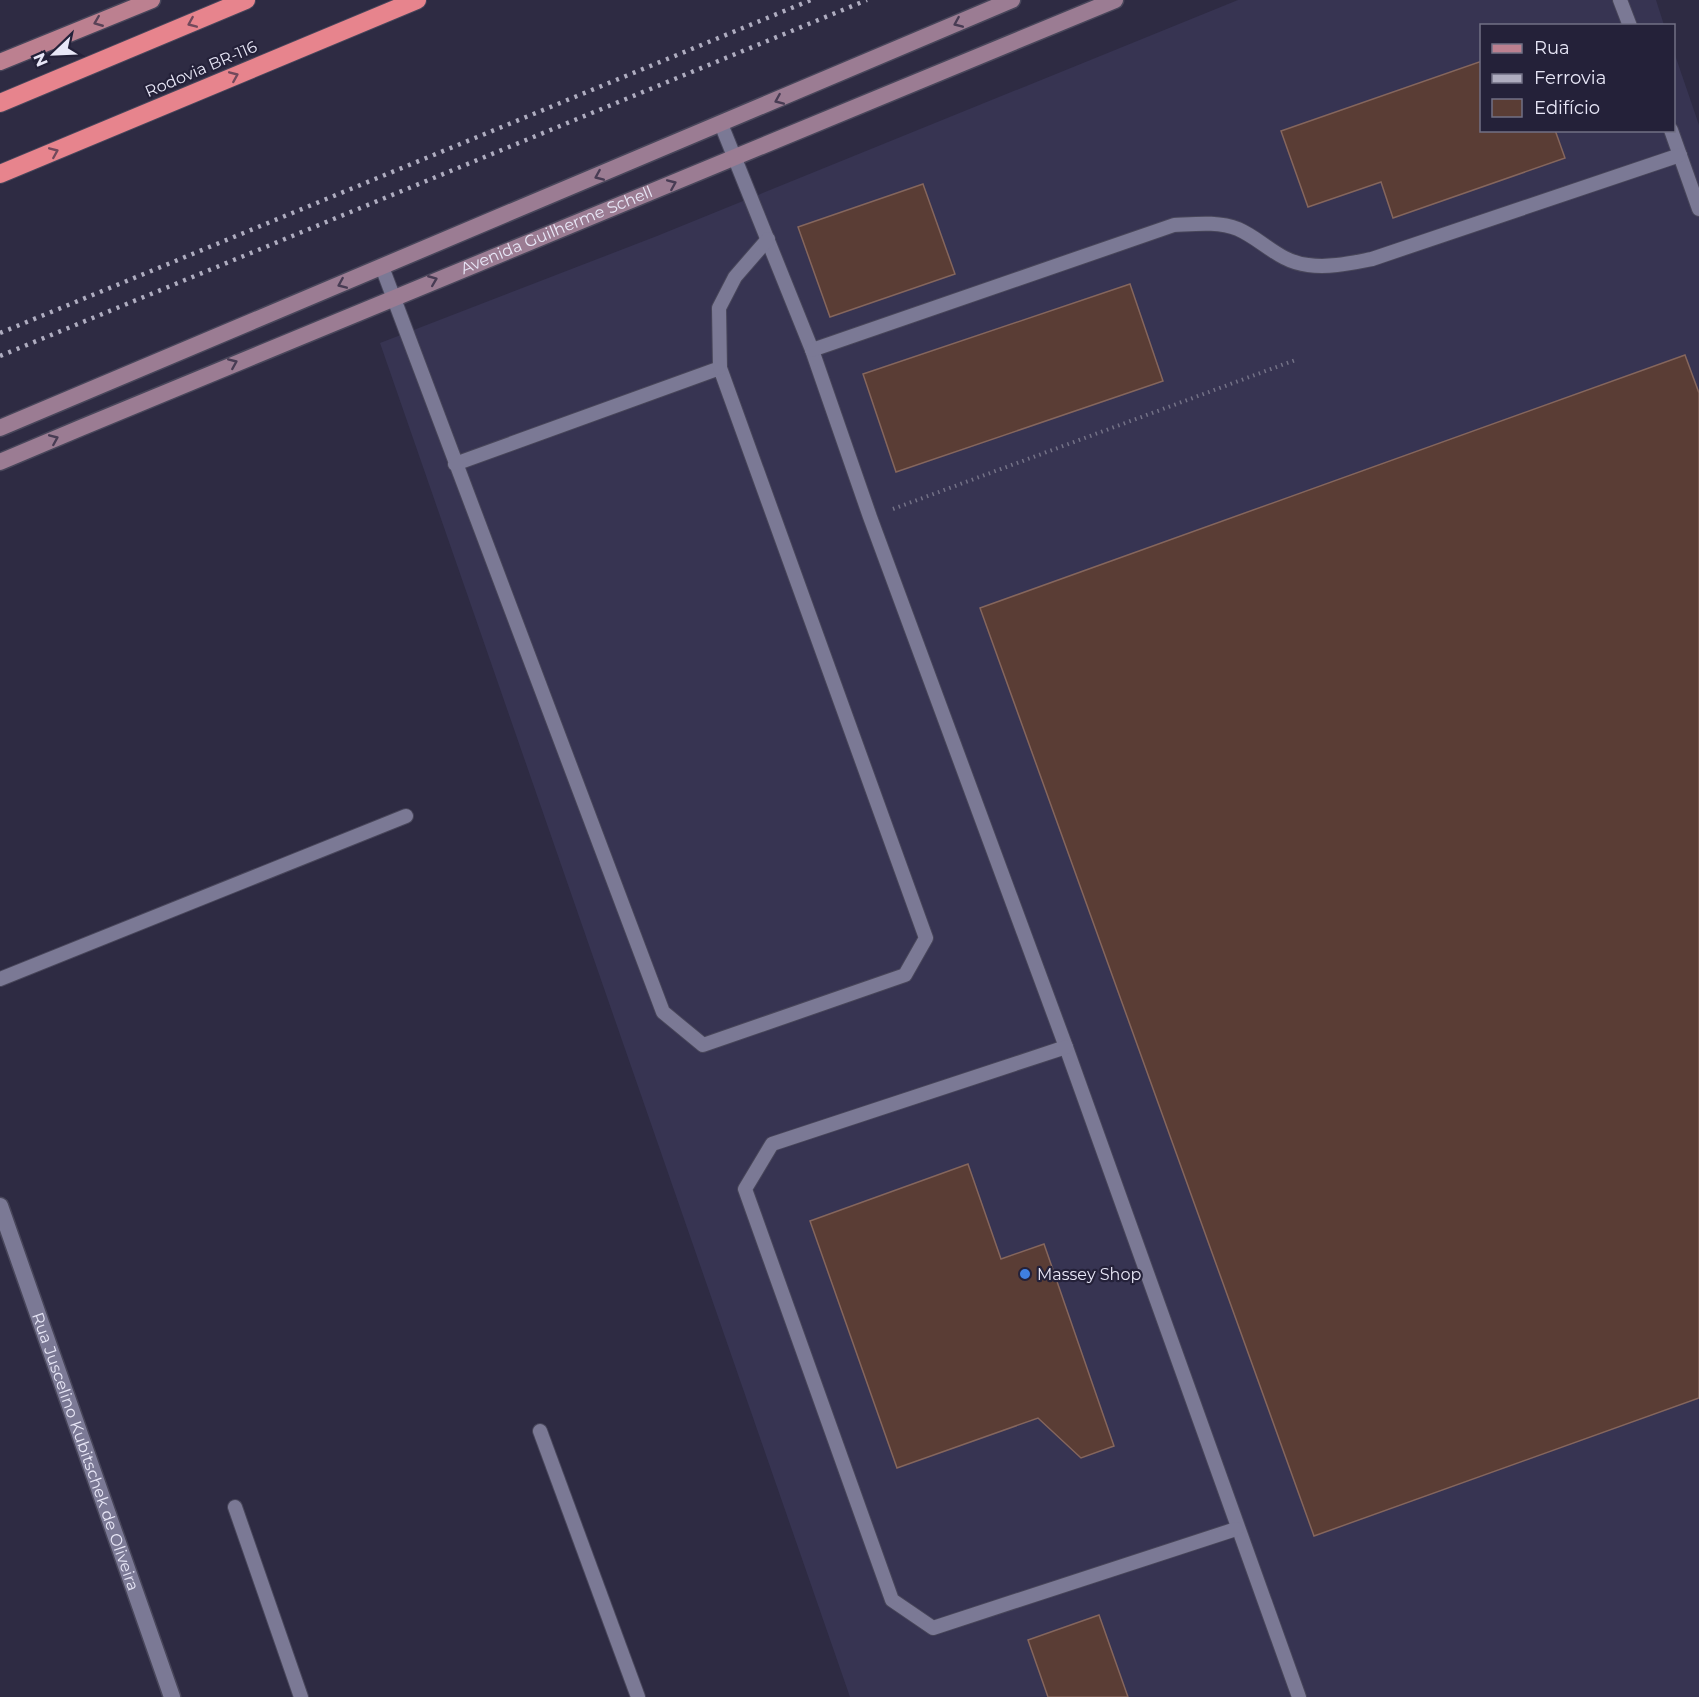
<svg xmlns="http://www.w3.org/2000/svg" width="1699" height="1697" viewBox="0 0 1699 1697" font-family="Montserrat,sans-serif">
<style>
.built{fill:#373452}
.building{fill:#5a3d35;stroke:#85665d;stroke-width:1.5}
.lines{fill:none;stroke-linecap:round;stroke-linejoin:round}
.service-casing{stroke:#48465a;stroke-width:16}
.minor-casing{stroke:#48465a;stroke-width:19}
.secondary-casing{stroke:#48465a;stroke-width:19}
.primary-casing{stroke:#48465a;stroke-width:19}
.motorway-casing{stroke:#48465a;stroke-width:20}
.path{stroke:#747287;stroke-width:4;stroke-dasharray:1.5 4.5;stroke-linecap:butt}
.service{stroke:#7b7995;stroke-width:14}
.minor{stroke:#7b7995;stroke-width:16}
.secondary{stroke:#9b7c93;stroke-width:16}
.primary{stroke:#bc8090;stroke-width:16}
.motorway{stroke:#e7848d;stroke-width:18}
.rail{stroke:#afadc0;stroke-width:4.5;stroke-dasharray:3 6;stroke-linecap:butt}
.oneway{stroke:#594257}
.oneway2{stroke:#72495b}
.oneway3{stroke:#483c54}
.shop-dot{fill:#3f7fe0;stroke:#242139;stroke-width:2}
.labels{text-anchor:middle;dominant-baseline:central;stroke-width:4.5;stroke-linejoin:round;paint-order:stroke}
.street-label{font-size:16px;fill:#e8e7f7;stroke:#242139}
.poi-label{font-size:16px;fill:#e8e7f7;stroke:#242139;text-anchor:start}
</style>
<rect width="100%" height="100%" fill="#2e2b43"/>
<polygon class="built" points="1238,0 1656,0 1664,25 1482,26 1482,130 1674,130 1674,52 1699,125 1699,1697 850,1697 380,343 657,236"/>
<g class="building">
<polygon points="1482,61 1482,130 1555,130 1565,158 1393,218 1381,182 1308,207 1281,131"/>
<polygon points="923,184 955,274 830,317 798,227"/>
<polygon points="1130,284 1163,381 896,472 863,374"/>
<polygon points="1685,355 1699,393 1699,1398 1314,1536 980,608"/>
<polygon points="968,1164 1001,1259 1044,1244 1114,1446 1081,1458 1038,1418 897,1468 810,1221"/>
<polygon points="1099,1615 1128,1697 1048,1697 1028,1640"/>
</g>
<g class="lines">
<g class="service-casing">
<g id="service">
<polyline points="1620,0 1630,26"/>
<polyline points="721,124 812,350 870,517 1066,1047 1299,1697"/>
<polyline points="1671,130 1699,209"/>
<polyline points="382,267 663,1012 703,1045 905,975 926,938 720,368 455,464"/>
<path d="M812,350L1174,225C1195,224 1218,221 1238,229C1263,240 1279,262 1308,265C1330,268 1351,263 1372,259L1680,155"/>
<polyline points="720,368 719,308 735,277 768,239"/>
<polyline points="0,979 406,816"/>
<polyline points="1066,1047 772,1144 745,1189 892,1600 933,1628 1236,1529"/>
<polyline points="540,1431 638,1697"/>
<polyline points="235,1507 301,1697"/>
</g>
</g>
<g class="minor-casing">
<g id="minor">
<path id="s1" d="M0,1206L172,1697"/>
</g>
</g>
<g class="secondary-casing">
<g id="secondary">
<polyline points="0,428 1012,0"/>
<path id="s2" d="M0,462C370,305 742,153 1115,0"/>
</g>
</g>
<g class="primary-casing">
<polyline id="primary" points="0,62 152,0"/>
</g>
<g class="motorway-casing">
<g id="motorway">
<polyline points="0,103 246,0"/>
<polyline points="0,174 417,0"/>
</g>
</g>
<polyline class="path" points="893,509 1298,359"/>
<use href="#service" class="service"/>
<use href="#minor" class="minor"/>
<use href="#secondary" class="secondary"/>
<use href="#primary" class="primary"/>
<use href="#motorway" class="motorway"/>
<g class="rail">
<polyline points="0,333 811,0"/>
<polyline points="0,356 867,0"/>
</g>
</g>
<defs><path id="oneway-chevron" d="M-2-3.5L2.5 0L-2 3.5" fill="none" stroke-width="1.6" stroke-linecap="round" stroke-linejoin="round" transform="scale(1.5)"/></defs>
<use class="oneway" href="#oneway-chevron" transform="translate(98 22) rotate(158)"/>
<g class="oneway2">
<use href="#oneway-chevron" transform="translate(192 23) rotate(157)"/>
<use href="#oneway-chevron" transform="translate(234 76) rotate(-23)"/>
<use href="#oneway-chevron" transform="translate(54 152) rotate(-23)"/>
</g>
<g class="oneway3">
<use href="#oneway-chevron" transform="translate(958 23) rotate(157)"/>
<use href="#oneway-chevron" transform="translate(779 100) rotate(157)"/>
<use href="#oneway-chevron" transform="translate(599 176) rotate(157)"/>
<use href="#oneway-chevron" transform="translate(672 184) rotate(-23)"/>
<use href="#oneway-chevron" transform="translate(433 280) rotate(-22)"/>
<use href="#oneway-chevron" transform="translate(342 284) rotate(157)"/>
<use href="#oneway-chevron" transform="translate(233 363) rotate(-23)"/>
<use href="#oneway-chevron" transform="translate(54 439) rotate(-23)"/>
</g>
<circle class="shop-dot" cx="1025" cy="1274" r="6"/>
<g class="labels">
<g class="street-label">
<text transform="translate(201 69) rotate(-23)">Rodovia BR-116</text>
<text stroke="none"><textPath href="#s2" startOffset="603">Avenida Guilherme Schell</textPath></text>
<text stroke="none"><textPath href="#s1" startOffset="260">Rua Juscelino Kubitschek de Oliveira</textPath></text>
</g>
<g class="poi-label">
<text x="1037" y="1274">Massey Shop</text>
</g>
</g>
<rect x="1480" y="24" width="195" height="108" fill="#242139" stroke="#727085" stroke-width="1.5"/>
<rect x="1492" y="44" width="30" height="9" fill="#bc8090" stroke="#727085" stroke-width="1.5"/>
<text x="1534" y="54" font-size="18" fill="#e8e7f7">Rua</text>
<rect x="1492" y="74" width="30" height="9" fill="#afadc0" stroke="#727085" stroke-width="1.5"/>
<text x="1534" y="84" font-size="18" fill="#e8e7f7">Ferrovia</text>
<rect x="1492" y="99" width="30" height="18" fill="#5a3d35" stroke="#727085" stroke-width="1.5"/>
<text x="1534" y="114" font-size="18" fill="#e8e7f7">Edifício</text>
<g transform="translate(54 54) rotate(247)" stroke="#242139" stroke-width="4.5" paint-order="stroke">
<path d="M0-4.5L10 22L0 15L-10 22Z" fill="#e8e7f7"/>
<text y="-9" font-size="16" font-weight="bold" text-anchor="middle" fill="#e8e7f7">N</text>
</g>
</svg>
